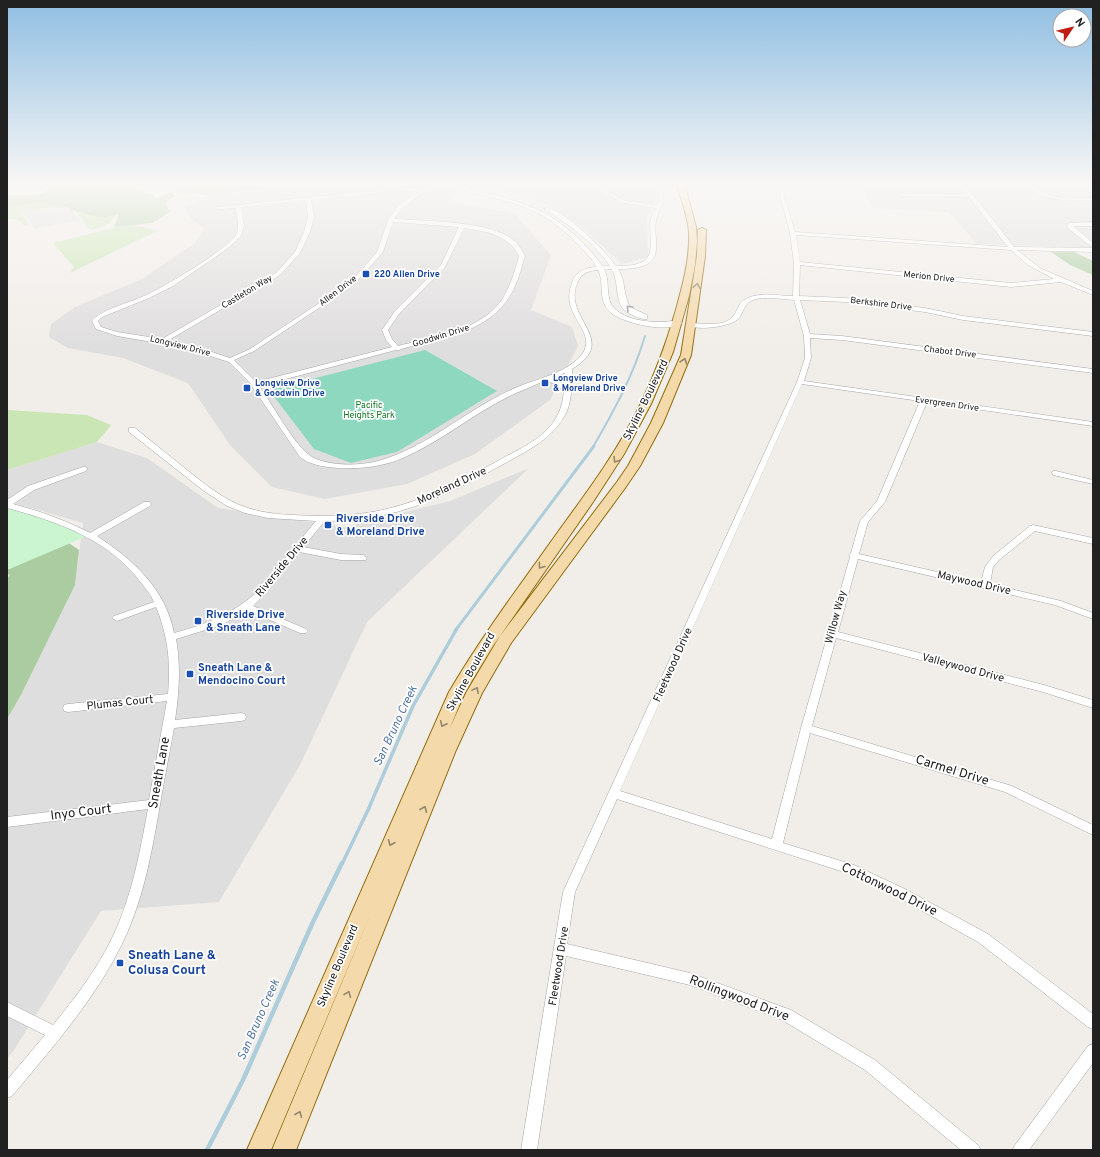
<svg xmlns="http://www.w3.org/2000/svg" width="1100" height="1157" viewBox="0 0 1100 1157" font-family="Overpass,sans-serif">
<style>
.residential{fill:#dfdede}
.education{fill:#fbfde6}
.construction{fill:#c4c5b5}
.grass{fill:#c9e6b4}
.forest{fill:#abcca1}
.park{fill:#cbf5d1}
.pitch{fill:#8ed8c0}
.parking{fill:#e1e1e1}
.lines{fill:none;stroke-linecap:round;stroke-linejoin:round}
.stream-far3{stroke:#adcdda;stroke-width:2}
.stream-far2{stroke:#adcdda;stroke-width:3}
.stream-far1{stroke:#adcdda;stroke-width:3.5}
.stream{stroke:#adcdda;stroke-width:4.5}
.minor-casing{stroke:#a5a5a5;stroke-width:1}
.tertiary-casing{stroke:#a5a5a5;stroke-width:1}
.primary-casing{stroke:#916e0d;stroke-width:2}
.minor{fill:#fff;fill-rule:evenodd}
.tertiary{fill:#fff;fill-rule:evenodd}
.primary{fill:#f4d9aa;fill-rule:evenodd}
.oneway{stroke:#95866c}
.oneway2{stroke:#9b9b9b}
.transit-dot{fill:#1a4fb4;stroke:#fff;stroke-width:1.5}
.labels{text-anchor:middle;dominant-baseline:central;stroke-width:3.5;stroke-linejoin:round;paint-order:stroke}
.far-transit-label{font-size:9px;font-weight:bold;fill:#164399;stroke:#fff;text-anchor:start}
.far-street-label{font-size:9px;fill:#212121;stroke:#fff}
.far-park-label{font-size:9px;fill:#167825;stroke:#fff}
.street-label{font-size:11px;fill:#212121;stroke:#fff}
.transit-label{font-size:11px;font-weight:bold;fill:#164399;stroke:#fff;text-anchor:start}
.water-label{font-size:12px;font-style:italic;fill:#5274a1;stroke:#fff}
.near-street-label{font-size:13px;fill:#212121;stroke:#fff}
.near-transit-label{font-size:13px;font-weight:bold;fill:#164399;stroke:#fff;text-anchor:start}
</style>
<rect width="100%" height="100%" fill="#f1eee9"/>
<g class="residential">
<polygon points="301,186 446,186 459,193 445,202 514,213 551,255 531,310 572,327 578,346 550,400 475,454 407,484 325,499 272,487 230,445 188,383 123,358 68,348 49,337 51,324 75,307 142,279 195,243 204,229 190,218 185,208 208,195"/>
<polygon points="485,186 656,186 658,195 647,218 648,257 622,264 578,224 542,202"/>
<polygon points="871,186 1093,186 1093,248 977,244 949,212 872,208 862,188"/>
<polygon points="97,442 147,458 218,508 345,527 450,501 529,468 367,622 301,763 219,902 101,911 14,1050 7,1059 7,719 21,695 75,585 83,523 7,501 7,470"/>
</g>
<g class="education">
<polygon points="7,186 61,186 37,195 7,195"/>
<polygon points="96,186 301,186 176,198 148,210"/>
</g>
<polygon class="construction" points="179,186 296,186 208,195 174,192"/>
<g class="grass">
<polygon points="42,202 59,206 22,213 29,225 24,226 19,220 7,218 7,207"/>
<polygon points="73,209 101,218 119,213 106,226 91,230"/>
<polygon points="131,224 157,231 70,273 74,267 53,243"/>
<polygon points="7,410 87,415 111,425 97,442 7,470"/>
</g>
<g class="forest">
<polygon points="57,186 127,186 124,188 151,193 155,198 171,192 176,196 165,203 170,212 152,223 114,227 119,214 101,218 42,202 7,207 7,195 37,195"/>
<polygon points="1051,252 1074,252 1093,261 1093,275 1070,265"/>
<polygon points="7,520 50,530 79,550 75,585 21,695 7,719 7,578 10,575 7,574"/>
</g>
<polygon class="park" points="7,505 92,534 7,570"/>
<polygon class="pitch" points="425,350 497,391 397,452 351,463 314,449 269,390"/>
<polygon class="parking" points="61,206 69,207 80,220 35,229 23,213"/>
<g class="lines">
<path class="stream-far3" d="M593,447C614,411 633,376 645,336"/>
<polyline class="stream-far2" points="455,631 594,446"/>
<polyline class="stream-far1" points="342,864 368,810 413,706 456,630"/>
<polyline class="stream" points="207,1150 243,1080 312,924 342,863"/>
<g class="minor-casing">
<g id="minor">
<polygon points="182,186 200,186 169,190 167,189"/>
<path d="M435,186H442L418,196L401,209L394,219C424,221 485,221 509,237C517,242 521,248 525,256C521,269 518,282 511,294C489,333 441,338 401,349L400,350H396L259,386C273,404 296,451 316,459C334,466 360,466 378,461C432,446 473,403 525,384C543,378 574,369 584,351C595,330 561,315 571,286C572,283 573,278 576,275C592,257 639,276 649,255C652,248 650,230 650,222C651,217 654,212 656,208L623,203L591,186H597L626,201L657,205L659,202V186H663C663,191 664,197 663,202C662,208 657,214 656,221C654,231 658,246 655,255C646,280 591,260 580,278C556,316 623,339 572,369C572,384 572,404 564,417C550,441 523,453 500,466C439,499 395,521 325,521L303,547L341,554L363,555L367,558L366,560H341L299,552L262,597L253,606L306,629L308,631L306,633H300L247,610L222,625L176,639C181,666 179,693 175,720L241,713L245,714L246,717L245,720L241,721L174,728C171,746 167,764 164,782C154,837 147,893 122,944C94,1001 52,1048 12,1096L7,1098V1080L45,1035L7,1016V1002L53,1025C76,997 98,968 113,936C132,896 140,852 148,809L7,827V817L149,800L167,701L68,712L64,711L63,708L64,705L68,704L168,694C171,664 168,635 156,607L117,621L112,618L114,616L154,602C151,595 146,589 142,584C111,540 56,521 7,508V500L28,486L83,467H86L87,469L86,471L34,490L13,504C40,511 65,520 90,533L144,502H150L151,504L150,506L97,536C132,559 166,589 174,633C205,625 232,614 256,593L316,521L268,518L245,513L227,506L204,491L129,432V428H135C152,442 170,456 187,470C206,485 225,501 248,508C272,516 298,515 323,516C393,516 434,495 494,463C516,450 547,439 558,414C562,407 563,398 564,391C559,386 552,381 545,382C540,382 533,386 528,388C483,405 447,439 403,458C382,467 360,469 338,468C325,467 310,465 300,457L250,383L229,362L182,347L117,336L96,329L92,321C102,309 129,303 144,296C161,289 228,249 236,235C240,227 237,217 236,208L220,209H218V207L401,188L425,190ZM401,190L419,192L414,194L397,207L388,220L377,252L358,274L339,290L250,349L230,358L200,348L169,340L280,275L300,253L310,232L314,217L311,200ZM306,200L308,217L304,232L295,252L276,273L162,339L117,332L101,327L98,321L102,317L149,298L173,286L227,249L241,236L244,226L241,207ZM393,222L459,227L441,265L395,311L382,330L386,340L392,347L256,382L234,360L254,351L343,292L362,276L383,252ZM464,228C486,231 509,235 519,256C515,271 510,288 501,301C478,332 433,337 398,346L392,339L388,330L399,314L445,267ZM565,373V384L552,379L564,373Z"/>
<path d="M783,186H787L784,195L795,232L1008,247L969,197L900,196L898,195L900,194H967L959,186H964L979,202L1014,247L1093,248V252L1017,250L1040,268L1093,291V295L1061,282L1011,287L800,265L799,296L846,298L925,308L963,316L1093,332V336L963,320L925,312L846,302L800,300L810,334L842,336L1093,369V373L842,340L810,338L811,358L804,381L1093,422V426L927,402L885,502L868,522L859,554L981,582L985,567L993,556L1030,526L1033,525L1093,538V544L1035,531L999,560L993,567L990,584L1061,601L1093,613V619L1055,605L858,559L838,632L1044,685L1093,700V708L1043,692L836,638L812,726L1012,786L1093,825V835L1005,792L810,733L783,843L854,865L907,890L988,934L1093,1014V1029L1088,1027L978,942L899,898L847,873L617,799L575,892L567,944L690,973L791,1010L875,1060L978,1145L981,1150H961L865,1070L782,1020L690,985L566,956L537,1150H521L563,892L797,382L805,358L804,336L794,300C781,299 765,296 753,300C743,304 744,313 738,319C730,327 696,331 687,325L690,323C703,323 726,328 734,315C738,310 738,304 744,300C757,291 778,296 793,296L794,263L790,233L780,195ZM796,235L1011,250L1028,265L1054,279L1011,283L800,262ZM802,384L920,401L877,501L860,521L851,553L849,555L850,557L801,728L772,839L620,791Z"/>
<path d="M1027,186C1035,186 1042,193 1051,195C1064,200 1079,198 1093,198V200C1070,201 1046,202 1027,186Z"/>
<polygon points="1093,222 1093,226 1073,226 1093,243 1093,248 1069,229 1067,225 1070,223"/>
<polygon points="1053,471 1056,471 1093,480 1093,484 1053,475 1052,473"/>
<polygon points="1093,1044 1093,1063 1029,1150 1012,1150 1015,1145 1088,1046"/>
</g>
</g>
<g class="tertiary-casing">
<g id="tertiary">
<path d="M454,186H464C514,202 543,202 583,243C590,251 599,259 604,269C611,281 604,299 615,309C627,320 647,322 661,322C668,322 677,319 682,323C670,334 621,323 610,312C598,301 604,285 599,272C593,256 565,231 551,221C531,207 506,201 483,195C474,193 462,191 454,186Z"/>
<path d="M545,208C562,206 614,258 621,274C625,284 624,296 630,307L647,315V319C641,320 629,314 624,310C616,302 618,285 614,274C604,250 568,223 545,210Z"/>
</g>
</g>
<g class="primary-casing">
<path id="primary" d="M677,186H685L696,227L697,241L695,265L689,296L673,352L651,404L624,454L593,502L493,646L465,692L449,730L466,693L500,636L617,482L628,466L651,423L681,355L697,256L698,230L702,228L706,230L705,256L691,355L663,423L640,466L625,488L511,643L482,693L456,750L296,1150H272L371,913L271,1150H247L449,692C483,634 524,580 563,525C591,487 620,447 641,403C655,374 666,344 675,313C682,288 690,260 689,233C688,217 682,201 677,186Z"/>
</g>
<use href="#minor" class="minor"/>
<use href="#tertiary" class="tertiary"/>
<use href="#primary" class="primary"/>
</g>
<defs><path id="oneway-chevron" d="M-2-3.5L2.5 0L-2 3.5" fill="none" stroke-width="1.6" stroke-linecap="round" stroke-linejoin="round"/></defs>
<g class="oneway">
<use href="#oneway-chevron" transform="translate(697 286) rotate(-81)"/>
<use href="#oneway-chevron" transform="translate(684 361) rotate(-72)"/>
<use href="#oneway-chevron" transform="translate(616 460) rotate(122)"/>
<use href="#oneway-chevron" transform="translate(541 566) rotate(126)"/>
<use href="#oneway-chevron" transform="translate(476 690) rotate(-62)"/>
<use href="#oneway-chevron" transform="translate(443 724) rotate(115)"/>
<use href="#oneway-chevron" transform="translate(424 809) rotate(-68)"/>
<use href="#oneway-chevron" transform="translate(391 843) rotate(113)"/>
<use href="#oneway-chevron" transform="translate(348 994) rotate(-68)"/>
<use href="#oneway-chevron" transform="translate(299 1114) rotate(-68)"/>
</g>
<use class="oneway2" href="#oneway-chevron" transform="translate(629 308) rotate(-135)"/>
<linearGradient id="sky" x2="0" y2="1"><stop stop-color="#90bee2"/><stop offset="0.53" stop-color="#f9f7f5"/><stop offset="1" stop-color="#f9f7f5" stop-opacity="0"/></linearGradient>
<rect width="1100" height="348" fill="url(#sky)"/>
<g class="transit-dot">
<rect x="362" y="270" width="8" height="8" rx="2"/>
<rect x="541" y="379" width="8" height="8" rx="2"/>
<rect x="243" y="384" width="8" height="8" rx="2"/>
<rect x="324" y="521" width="8" height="8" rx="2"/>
<rect x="194" y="617" width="8" height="8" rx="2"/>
<rect x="186" y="670" width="8" height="8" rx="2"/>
<rect x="116" y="959" width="8" height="8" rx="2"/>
</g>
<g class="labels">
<g class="far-transit-label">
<text x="374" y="274">220 Allen Drive</text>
<text x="553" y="378">Longview Drive<tspan x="553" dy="10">&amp; Moreland Drive</tspan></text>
<text x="255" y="383">Longview Drive<tspan x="255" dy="10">&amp; Goodwin Drive</tspan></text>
</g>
<g class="far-street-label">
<text transform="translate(929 277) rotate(6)">Merion Drive</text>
<text transform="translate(338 291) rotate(-37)">Allen Drive</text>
<text transform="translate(247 292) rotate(-31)">Castleton Way</text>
<text transform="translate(881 304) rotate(7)">Berkshire Drive</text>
<text transform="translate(441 336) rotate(-17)">Goodwin Drive</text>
<text transform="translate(180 346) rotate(14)">Longview Drive</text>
<text transform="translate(950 352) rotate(7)">Chabot Drive</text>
<text transform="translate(947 404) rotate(8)">Evergreen Drive</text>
</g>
<g class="far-park-label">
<text x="369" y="405">Pacific<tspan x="369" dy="10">Heights Park</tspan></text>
</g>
<g class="street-label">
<text transform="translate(646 400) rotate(-64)">Skyline Boulevard</text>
<text transform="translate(452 486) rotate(-25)">Moreland Drive</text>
<text transform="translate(282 567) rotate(-50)">Riverside Drive</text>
<text transform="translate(974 583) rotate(13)">Maywood Drive</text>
<text transform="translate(836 617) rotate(-75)">Willow Way</text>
<text transform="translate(673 665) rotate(-66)">Fleetwood Drive</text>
<text transform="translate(963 668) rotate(15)">Valleywood Drive</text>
<text transform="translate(471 672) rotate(-61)">Skyline Boulevard</text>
<text transform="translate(120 703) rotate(-6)">Plumas Court</text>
<text transform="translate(338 966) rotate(-67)">Skyline Boulevard</text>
<text transform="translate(559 966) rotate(-81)">Fleetwood Drive</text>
</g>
<g class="transit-label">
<text x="336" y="519">Riverside Drive<tspan x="336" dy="13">&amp; Moreland Drive</tspan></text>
<text x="206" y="615">Riverside Drive<tspan x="206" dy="13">&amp; Sneath Lane</tspan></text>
<text x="198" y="668">Sneath Lane &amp;<tspan x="198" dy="13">Mendocino Court</tspan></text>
</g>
<g class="water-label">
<text transform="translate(396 726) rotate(-65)">San Bruno Creek</text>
<text transform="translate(259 1020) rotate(-66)">San Bruno Creek</text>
</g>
<g class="near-street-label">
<text transform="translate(952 771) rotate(17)">Carmel Drive</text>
<text transform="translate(160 773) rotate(-80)">Sneath Lane</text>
<text transform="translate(81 813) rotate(-7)">Inyo Court</text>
<text transform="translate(889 890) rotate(26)">Cottonwood Drive</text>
<text transform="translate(739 999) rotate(21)">Rollingwood Drive</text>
</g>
<g class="near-transit-label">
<text x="128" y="956">Sneath Lane &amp;<tspan x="128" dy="15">Colusa Court</tspan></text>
</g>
</g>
<rect width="1100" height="1157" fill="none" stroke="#212121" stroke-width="16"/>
<g transform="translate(1072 28) rotate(55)"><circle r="19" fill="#ffffff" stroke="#a6a6a6"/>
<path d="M0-3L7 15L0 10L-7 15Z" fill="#c01d12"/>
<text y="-6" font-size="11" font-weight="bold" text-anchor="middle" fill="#212121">N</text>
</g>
</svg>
